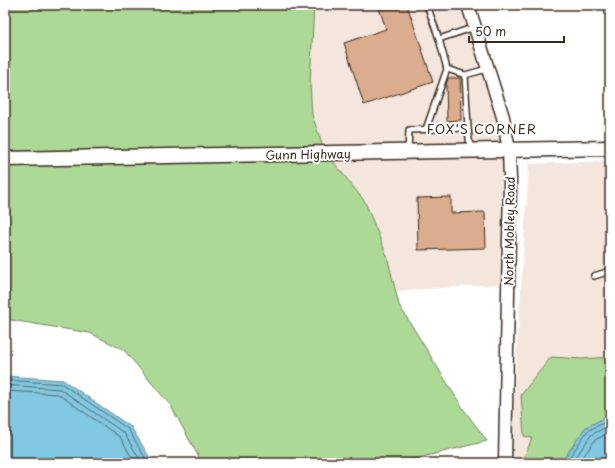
<svg xmlns="http://www.w3.org/2000/svg" width="615" height="468" viewBox="0 0 615 468" font-family="'Playpen Sans',sans-serif">
<style>
.built{fill:#f4e6dd}
.green{fill:#add997;stroke:#74825a}
.water{fill:#81c8e2;stroke:#658994}
.lines{fill:none;stroke-linecap:round;stroke-linejoin:round}
.shore{stroke:#57696c;stroke-width:1}
.building{fill:#dbac8d;stroke:#3b2a1e}
.service-casing{stroke:#3b2a1e;stroke-width:8}
.tertiary-casing{stroke:#3b2a1e;stroke-width:15}
.secondary-casing{stroke:#3b2a1e;stroke-width:17}
.service{stroke:#fff;stroke-width:5}
.tertiary{stroke:#fff;stroke-width:12}
.secondary{stroke:#fff;stroke-width:14}
.labels{text-anchor:middle;dominant-baseline:central;stroke-width:4;stroke-linejoin:round;paint-order:stroke}
.street-label{font-size:12px;fill:#3b2a1e;stroke:#fff}
.neighbourhood-label{font-size:13px;letter-spacing:1px;fill:#3b2a1e;stroke:#fff}
</style>
<rect width="100%" height="100%" fill="#fff"/>
<filter id="ink" filterUnits="userSpaceOnUse"><feTurbulence type="fractalNoise" baseFrequency=".025" numOctaves="2"/><feDisplacementMap in="SourceGraphic" scale="8" xChannelSelector="R" yChannelSelector="G"/><feConvolveMatrix kernelMatrix="1 2 1 2 8 2 1 2 1" color-interpolation-filters="sRGB"/></filter>
<g filter="url(#ink)">
<g class="built">
<polygon points="314,5 460,5 496,119 501,143 323,147 312,115 310,83"/>
<polygon points="502,157 501,284 396,291 387,256 332,160"/>
<polygon points="610,161 610,415 585,428 561,463 513,463 510,460 529,164"/>
</g>
<g class="green">
<polygon points="5,5 314,5 310,83 312,115 323,147 5,153"/>
<polygon points="332,160 365,202 387,256 399,305 462,407 487,441 398,463 202,463 171,406 124,350 90,333 5,319 5,166"/>
<polygon points="551,357 582,359 610,357 610,415 585,428 561,463 522,463 532,438 524,436 521,395"/>
</g>
<g class="water">
<polygon points="5,376 63,380 131,427 153,463 5,463"/>
<polygon points="610,415 610,463 561,463 585,428"/>
</g>
<g class="lines">
<g class="shore">
<polyline points="5,380 62,384 128,429 148,463"/>
<polyline points="5,385 60,389 124,433 142,463"/>
<polyline points="5,391 58,394 120,437 135,463"/>
<polyline points="566,463 587,431 610,420"/>
<polyline points="572,463 591,435 610,425"/>
<polyline points="579,463 595,440 610,432"/>
</g>
</g>
<g class="building">
<polygon points="378,5 407,5 433,82 364,105 344,43 386,29"/>
<polygon points="448,78 460,78 461,120 447,121 446,85"/>
<polygon points="451,197 451,213 485,212 486,248 418,250 417,198"/>
</g>
<g class="lines">
<g class="service-casing">
<g id="service">
<polyline points="427,5 439,39 475,27"/>
<polyline points="439,39 447,69 465,75 487,69"/>
<polyline points="468,128 470,149"/>
<polyline points="426,129 447,69"/>
<polyline points="408,152 409,130 468,128 465,75"/>
<polyline points="594,276 610,271"/>
</g>
</g>
<g class="tertiary-casing">
<polyline id="tertiary" points="468,5 503,117 509,150 510,180 505,463"/>
</g>
<g class="secondary-casing">
<polyline id="secondary" points="5,159 610,148"/>
</g>
<use href="#service" class="service"/>
<use href="#tertiary" class="tertiary"/>
<use href="#secondary" class="secondary"/>
</g>
</g>
<g class="labels">
<g class="street-label">
<text transform="translate(308 154) rotate(-1)">Gunn Highway</text>
<text transform="translate(509 231) rotate(-89)">North Mobley Road</text>
</g>
<g class="neighbourhood-label">
<text x="482" y="128">FOX'S CORNER</text>
</g>
</g>
<rect width="615" height="468" fill="none" stroke="#fff" stroke-width="20"/>
<rect x="10" y="10" width="595" height="448" fill="none" stroke="#3b2a1e" stroke-width="1.5" filter="url(#ink)"/>
<path d="M469 36v6h95v-6" fill="none" stroke="#3b2a1e" stroke-width="2"/>
<text x="475" y="36" font-size="12" fill="#3b2a1e" stroke="#ffffff" stroke-width="3" paint-order="stroke">50 m</text>
</svg>
